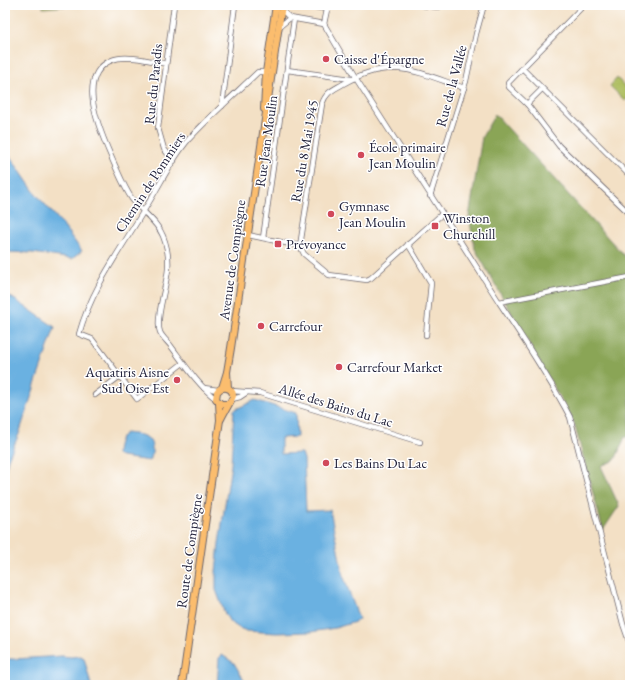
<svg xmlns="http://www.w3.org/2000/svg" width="635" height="690" viewBox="0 0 635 690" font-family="'EB Garamond',serif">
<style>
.green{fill:#aebe61;stroke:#68704e}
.forest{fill:#8aa557;stroke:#566449}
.water{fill:#6ab1e1;stroke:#466a8e}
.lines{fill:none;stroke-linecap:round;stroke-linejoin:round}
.minor-casing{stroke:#6b646b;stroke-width:6}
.major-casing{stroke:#6b646b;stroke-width:8}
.minor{stroke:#fff;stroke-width:4.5}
.major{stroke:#fbbd6e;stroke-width:6}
.poi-dot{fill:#d1495b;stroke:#fff;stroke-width:1.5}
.labels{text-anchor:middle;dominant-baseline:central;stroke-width:3;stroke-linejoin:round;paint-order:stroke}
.poi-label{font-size:14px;fill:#22223b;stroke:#fff;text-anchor:start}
.street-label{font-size:14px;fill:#22223b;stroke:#fff}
</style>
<rect width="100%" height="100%" fill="#fff"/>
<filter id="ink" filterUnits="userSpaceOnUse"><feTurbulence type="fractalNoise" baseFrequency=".025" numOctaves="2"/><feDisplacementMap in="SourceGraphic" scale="8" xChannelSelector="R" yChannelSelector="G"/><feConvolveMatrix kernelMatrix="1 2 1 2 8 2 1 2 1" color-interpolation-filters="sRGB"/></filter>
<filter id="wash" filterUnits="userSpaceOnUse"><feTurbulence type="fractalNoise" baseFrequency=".012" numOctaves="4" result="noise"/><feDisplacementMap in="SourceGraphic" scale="16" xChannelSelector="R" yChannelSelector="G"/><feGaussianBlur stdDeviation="0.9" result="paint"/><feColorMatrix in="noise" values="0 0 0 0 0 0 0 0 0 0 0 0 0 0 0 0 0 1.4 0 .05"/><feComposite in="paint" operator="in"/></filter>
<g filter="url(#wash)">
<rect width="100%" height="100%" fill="#f3e0c5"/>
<g class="green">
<polygon points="43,5 80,5 43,8"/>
<polygon points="617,78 630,92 630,96 625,101 610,86"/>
</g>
<polygon class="forest" points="495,114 630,262 630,437 625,437 615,460 601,466 619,506 603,530 574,423 475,249 469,217 482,137"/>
<g class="water">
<polygon points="5,149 35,193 58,219 82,251 72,259 33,253 5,252"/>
<polygon points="5,293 55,327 36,382 19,434 8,459 5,473"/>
<polygon points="255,400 296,413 297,437 281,438 281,454 302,453 304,459 306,511 330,510 343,575 359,619 355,622 335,628 311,632 276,633 247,631 239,628 230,622 225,614 216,590 216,572 219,543 231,465 234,410"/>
<path d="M126,433C132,434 141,434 146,437C154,441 153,454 150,461L121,457L117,455C117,448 119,436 126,433Z"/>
<polygon points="222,655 234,663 247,685 217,685 219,658"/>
<polygon points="62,656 71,657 81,656 84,658 91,685 5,685 5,659 15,659"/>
</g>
</g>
<g filter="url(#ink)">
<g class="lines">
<g class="minor-casing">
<g id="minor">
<polyline points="303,5 327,9"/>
<polyline points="421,5 438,7 438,5"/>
<polyline points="281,9 290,18 324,24"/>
<polyline points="324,24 355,77 499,302 630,277"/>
<polyline points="324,24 328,5"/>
<polyline points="279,27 290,18"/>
<path d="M166,64C151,61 125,54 112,60C73,76 102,135 113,161C119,174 124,187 132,199C141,211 157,221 163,236C167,246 169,258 168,269C167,284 155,319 160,332C162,337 168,342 171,346C185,365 198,385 216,399"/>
<polyline points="522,68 630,176"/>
<polyline points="287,70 351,79"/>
<polyline points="542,89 527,104 559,146 630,214"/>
<polyline points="527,104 509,87 508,83 584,5"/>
<polyline points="222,106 235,5"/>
<polyline points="174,161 164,149 158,128 174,5"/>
<polyline points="430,196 466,81 476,34 484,5"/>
<polyline points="248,235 300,246 304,254 329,275 367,280 371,278 442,214"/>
<polyline points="263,238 294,19"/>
<polyline points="408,244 431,283 426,335"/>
<path d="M300,246L322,104C326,92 333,90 343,84C391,56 417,72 464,88"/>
<path d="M499,302C524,340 549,377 570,417L623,624L630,644"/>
<path d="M183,363L137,399L92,339L79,334C92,287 122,248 146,207C160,185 171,160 188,140C210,116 235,94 258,72H269"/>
<polyline points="204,388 218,390"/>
<polyline points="231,391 260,393 420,442"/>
<polyline points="95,395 120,376"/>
<polyline points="232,399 240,397 246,393"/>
</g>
</g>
<g class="major-casing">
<g id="major">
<polyline points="264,109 266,72 276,5"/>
<polyline points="222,388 227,372"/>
<polyline points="228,388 227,372 231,348 282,5"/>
<path d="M221,419C223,414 233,398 233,396C233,386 221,386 217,392L216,399L221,404H228"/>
<polyline points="182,685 220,420 219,403"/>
</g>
</g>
<use href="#minor" class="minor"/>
<use href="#major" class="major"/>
</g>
</g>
<g class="poi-dot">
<circle cx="326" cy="59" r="4"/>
<circle cx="361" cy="155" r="4"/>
<circle cx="331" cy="214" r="4"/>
<rect x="431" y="222" width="8" height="8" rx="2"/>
<rect x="274" y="240" width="8" height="8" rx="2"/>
<circle cx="261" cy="326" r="4"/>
<circle cx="339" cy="367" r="4"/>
<circle cx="177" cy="380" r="4"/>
<circle cx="326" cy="463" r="4"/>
</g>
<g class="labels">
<g class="poi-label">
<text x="334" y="59">Caisse d'Épargne</text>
<text x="369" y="147">École primaire<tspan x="369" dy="16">Jean Moulin</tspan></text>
<text x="339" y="206">Gymnase<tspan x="339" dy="16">Jean Moulin</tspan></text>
<text x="443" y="218">Winston<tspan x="443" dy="16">Churchill</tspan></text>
<text x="286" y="244">Prévoyance</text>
<text x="269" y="326">Carrefour</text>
<text x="347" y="367">Carrefour Market</text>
<text x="169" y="372" text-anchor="end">Aquatiris Aisne<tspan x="169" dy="16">Sud Oise Est</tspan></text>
<text x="334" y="463">Les Bains Du Lac</text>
</g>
<g class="street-label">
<text transform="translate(153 84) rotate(-84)">Rue du Paradis</text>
<text transform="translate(451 86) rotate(-75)">Rue de la Vallée</text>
<text transform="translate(266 141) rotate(-82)">Rue Jean Moulin</text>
<text transform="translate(304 151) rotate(-80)">Rue du 8 Mai 1945</text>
<text transform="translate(150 182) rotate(-57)">Chemin de Pommiers</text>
<text transform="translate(232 260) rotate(-82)">Avenue de Compiègne</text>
<text transform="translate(336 405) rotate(17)">Allée des Bains du Lac</text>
<text transform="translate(189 551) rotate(-82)">Route de Compiègne</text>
</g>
</g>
<rect width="635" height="690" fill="none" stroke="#fff" stroke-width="20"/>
</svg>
